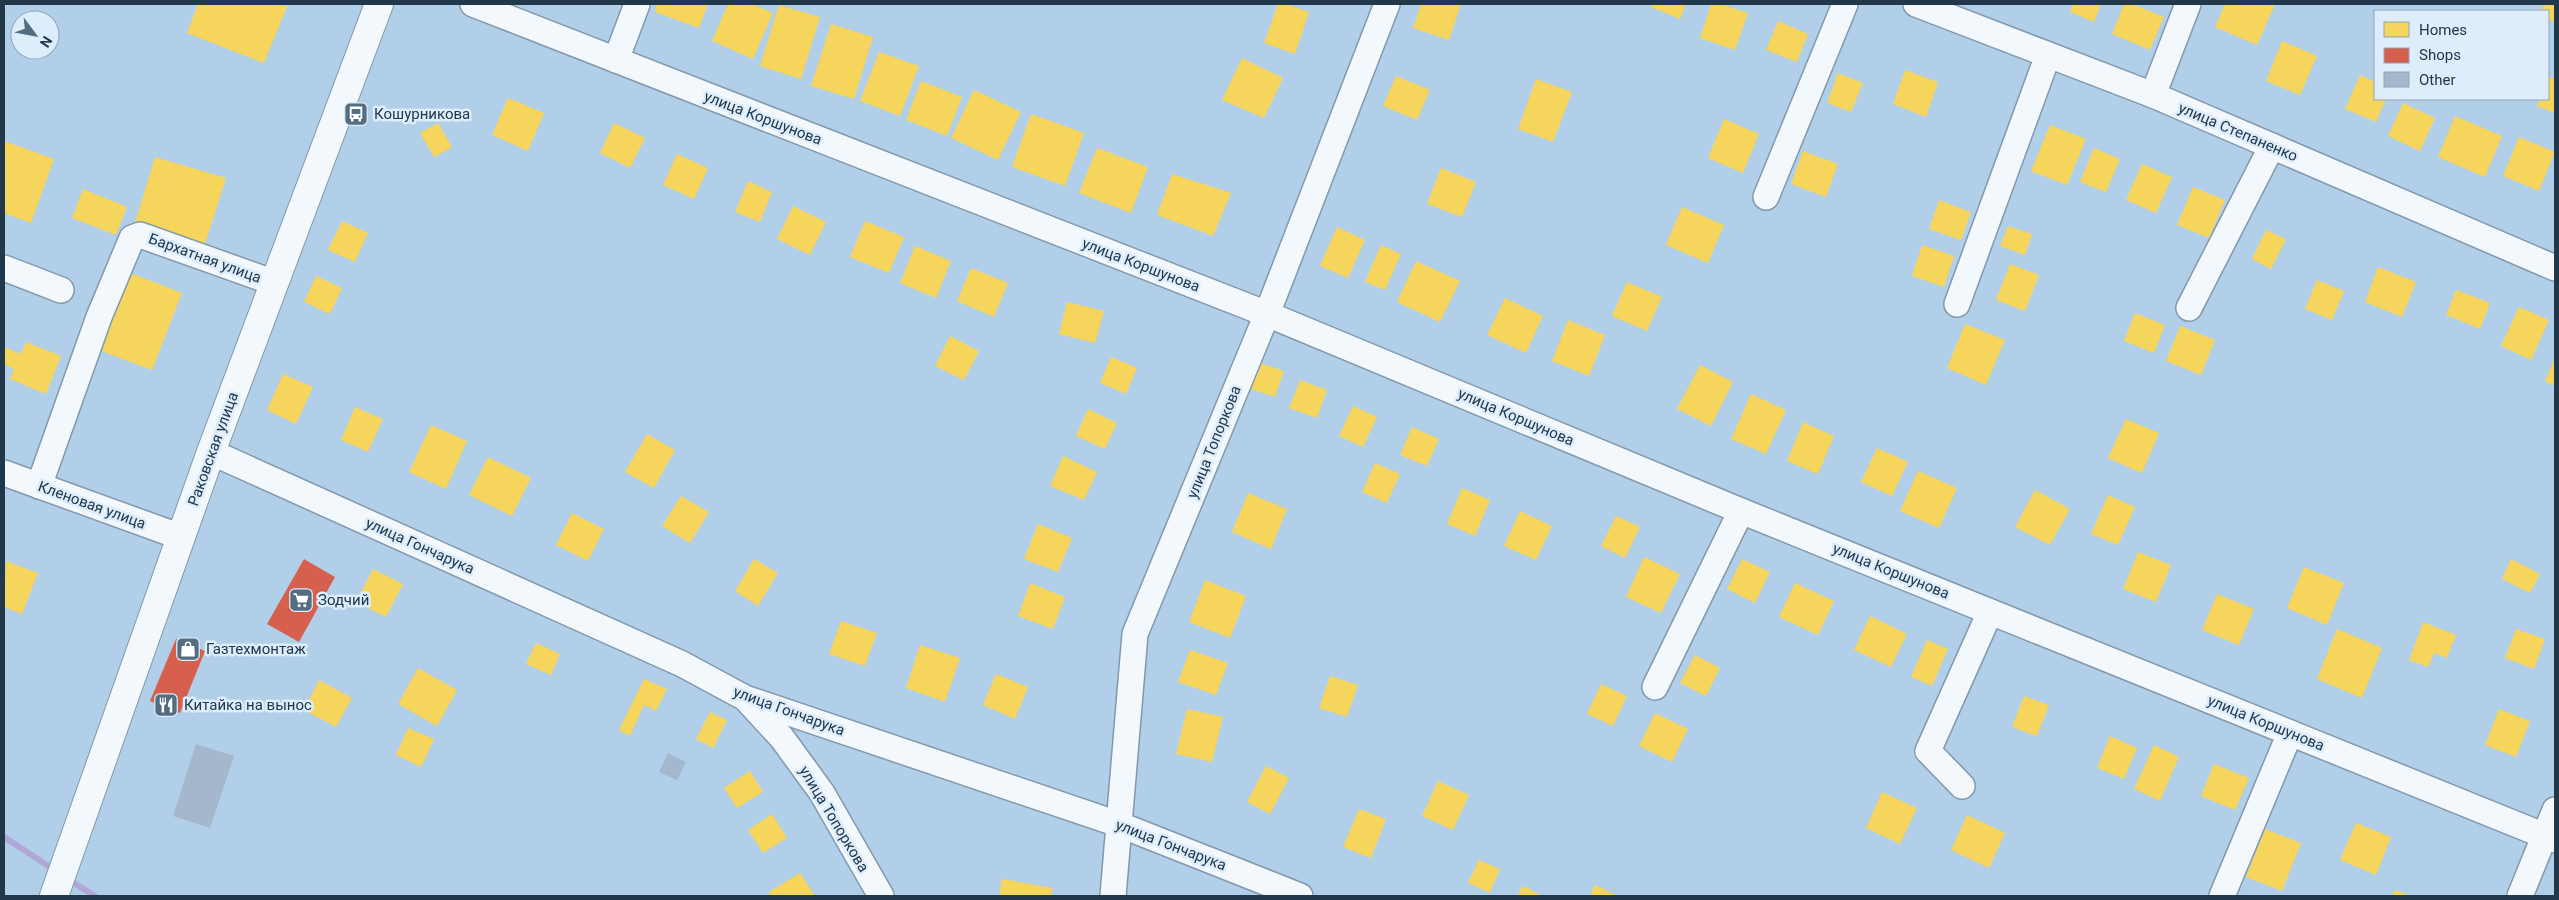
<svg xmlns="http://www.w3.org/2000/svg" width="2559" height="900" viewBox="0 0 2559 900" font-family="Roboto,sans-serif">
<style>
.homes{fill:#f6d55c}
.shops{fill:#d6604d}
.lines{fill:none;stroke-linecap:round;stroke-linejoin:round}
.stream{stroke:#b0a6d8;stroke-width:6}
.building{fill:#a4b7cc}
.minor-casing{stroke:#8299ac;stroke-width:28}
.major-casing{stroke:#8299ac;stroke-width:30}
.minor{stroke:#f3f8fc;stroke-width:25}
.major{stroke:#f3f8fc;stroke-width:28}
.labels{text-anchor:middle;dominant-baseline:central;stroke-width:5;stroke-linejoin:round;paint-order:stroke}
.poi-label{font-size:15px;fill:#21384a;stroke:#ddedfb;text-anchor:start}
.street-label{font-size:15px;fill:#21384a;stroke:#ddedfb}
</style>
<rect width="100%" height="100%" fill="#b1cfe8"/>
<g class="homes">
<polygon points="198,4 288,4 264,63 187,33"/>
<polygon points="657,4 708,4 699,28 655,12"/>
<polygon points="728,4 752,4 773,13 753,59 712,41"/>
<polygon points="1278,4 1286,4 1309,12 1295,54 1264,43"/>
<polygon points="1421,4 1461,4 1449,40 1413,28"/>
<polygon points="1652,4 1686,4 1680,19 1651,7"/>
<polygon points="1711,4 1720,4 1748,13 1735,50 1700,38"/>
<polygon points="2073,4 2101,4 2094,22 2070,12"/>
<polygon points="2124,4 2132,4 2164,17 2150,50 2112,34"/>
<polygon points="2225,4 2275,4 2257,45 2215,27"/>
<polygon points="2545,4 2555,4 2555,23 2548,19 2548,11 2541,11"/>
<polygon points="779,5 820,17 801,79 760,66"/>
<polygon points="1778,21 1808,34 1797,62 1766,50"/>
<polygon points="831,24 873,37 854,99 811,86"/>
<polygon points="2282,41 2317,56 2300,95 2266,81"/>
<polygon points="879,52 919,66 900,116 860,101"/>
<polygon points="1242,58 1283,78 1264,118 1222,100"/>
<polygon points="1905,70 1938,82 1926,117 1893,104"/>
<polygon points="1838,73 1863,83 1851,112 1827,103"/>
<polygon points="2360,75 2375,82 2375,99 2386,99 2376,122 2345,109"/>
<polygon points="1396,76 1430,90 1417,120 1383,106"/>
<polygon points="2549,77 2555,79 2555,113 2537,106 2540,99 2548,99"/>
<polygon points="1536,79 1572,92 1553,142 1518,129"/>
<polygon points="921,81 962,97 947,136 906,120"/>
<polygon points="974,90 1021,112 998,160 951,138"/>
<polygon points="508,98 544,113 528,151 492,135"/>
<polygon points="2403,103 2435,118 2420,151 2388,136"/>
<polygon points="1031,114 1084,133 1065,186 1012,167"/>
<polygon points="2455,116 2502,136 2485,177 2438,157"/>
<polygon points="1724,119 1759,134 1743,173 1708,158"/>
<polygon points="438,123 452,147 434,157 420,133"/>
<polygon points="614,123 645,138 630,168 600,153"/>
<polygon points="2050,125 2086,139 2067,185 2031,171"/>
<polygon points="2519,137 2555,152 2539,191 2503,176"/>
<polygon points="4,141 54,159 31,223 4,213"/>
<polygon points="1097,148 1148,167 1131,213 1079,193"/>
<polygon points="2094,148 2120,159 2106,192 2080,182"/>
<polygon points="1803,151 1838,164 1826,197 1791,184"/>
<polygon points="677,154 708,168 694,199 663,185"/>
<polygon points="155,157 226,178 205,244 135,223"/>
<polygon points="2142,164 2172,177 2156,213 2126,200"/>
<polygon points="1441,168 1476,182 1462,217 1427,204"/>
<polygon points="1172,174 1231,193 1213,236 1157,215"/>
<polygon points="748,181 772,192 760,222 735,212"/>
<polygon points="2193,187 2225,200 2209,238 2177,225"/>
<polygon points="83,189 127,207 116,235 72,218"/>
<polygon points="1939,200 1971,212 1961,240 1929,229"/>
<polygon points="793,206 826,222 810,255 777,239"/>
<polygon points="1682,207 1724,225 1708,263 1666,245"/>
<polygon points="342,221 368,233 355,262 328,250"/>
<polygon points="865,221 904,237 889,273 850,257"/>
<polygon points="2008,226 2032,234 2025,255 2000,246"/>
<polygon points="1337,227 1365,240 1348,278 1320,266"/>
<polygon points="2266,230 2286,239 2271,269 2252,259"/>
<polygon points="1381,245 1401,254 1385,290 1365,282"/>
<polygon points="1922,245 1954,256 1944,287 1912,276"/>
<polygon points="915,246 951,261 936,298 900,283"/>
<polygon points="1416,261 1460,281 1440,322 1397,302"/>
<polygon points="2010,264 2039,275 2025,311 1996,300"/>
<polygon points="2378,267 2416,282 2402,317 2365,302"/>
<polygon points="971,268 1008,283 994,317 957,301"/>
<polygon points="125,271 182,293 152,370 96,349"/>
<polygon points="316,276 342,288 330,314 304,302"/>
<polygon points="2317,280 2344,291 2332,320 2305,309"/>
<polygon points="1627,282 1662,297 1647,331 1612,316"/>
<polygon points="2456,290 2490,303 2480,329 2446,315"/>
<polygon points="1505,298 1543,316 1526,353 1487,335"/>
<polygon points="1067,302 1104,311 1095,343 1059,334"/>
<polygon points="2519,307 2549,320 2531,360 2501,346"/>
<polygon points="2135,313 2165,325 2154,353 2124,341"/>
<polygon points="1568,320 1605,335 1589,376 1552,361"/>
<polygon points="1965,324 2005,340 1986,385 1947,368"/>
<polygon points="2180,326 2215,340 2201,375 2166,361"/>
<polygon points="950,336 979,351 964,380 935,366"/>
<polygon points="26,342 61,356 46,394 10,379 14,369 4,364 4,347 21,354"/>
<polygon points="1111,357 1137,368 1126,394 1100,383"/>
<polygon points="2555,358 2555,386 2545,381"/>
<polygon points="1257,362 1284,371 1275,397 1248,388"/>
<polygon points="1700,365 1733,382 1711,426 1677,409"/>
<polygon points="283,374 313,387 296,424 267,410"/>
<polygon points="1300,380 1327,390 1317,418 1289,408"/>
<polygon points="1751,394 1786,410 1766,454 1731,439"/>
<polygon points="1353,406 1377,417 1363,447 1339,436"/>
<polygon points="355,407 383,419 368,452 341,440"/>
<polygon points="1088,409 1117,423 1105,449 1076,436"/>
<polygon points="2126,419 2159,433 2142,473 2108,458"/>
<polygon points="1803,422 1834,436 1818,474 1787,461"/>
<polygon points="431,425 467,441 446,489 409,472"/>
<polygon points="1412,427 1439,439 1427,466 1400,455"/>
<polygon points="647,434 675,450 654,488 625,472"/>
<polygon points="1877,448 1908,462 1892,496 1861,482"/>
<polygon points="1063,456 1097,472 1084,500 1050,486"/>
<polygon points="488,457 531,478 512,516 469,495"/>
<polygon points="1375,463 1400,474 1387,503 1362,492"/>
<polygon points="1918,471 1957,488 1939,528 1900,511"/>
<polygon points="1462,488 1490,500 1475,536 1447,524"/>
<polygon points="2035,490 2070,509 2050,545 2015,527"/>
<polygon points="1248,493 1287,509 1271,549 1232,532"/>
<polygon points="2108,495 2135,507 2118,545 2091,534"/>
<polygon points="681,496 709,512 690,543 662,526"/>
<polygon points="1520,511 1552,526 1536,560 1504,546"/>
<polygon points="572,513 604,529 588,561 556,545"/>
<polygon points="1616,516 1640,527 1625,558 1601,546"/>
<polygon points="1038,524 1072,538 1058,572 1024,559"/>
<polygon points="2138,552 2171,565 2156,602 2123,589"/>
<polygon points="1644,557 1680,574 1661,613 1626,597"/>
<polygon points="754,559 778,573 758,606 735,591"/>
<polygon points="1742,559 1770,572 1755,603 1727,589"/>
<polygon points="2511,559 2540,574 2530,593 2502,579"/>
<polygon points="6,561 38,573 22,614 4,607"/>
<polygon points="2304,567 2344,583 2327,625 2287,608"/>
<polygon points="373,569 403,584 386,617 356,602"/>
<polygon points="1205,580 1246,596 1230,638 1189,622"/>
<polygon points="1030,583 1065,597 1053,629 1018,616"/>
<polygon points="1795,583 1834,601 1818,635 1779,617"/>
<polygon points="2217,594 2254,609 2239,645 2202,630"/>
<polygon points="1870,616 1907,634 1891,667 1854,650"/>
<polygon points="841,621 877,633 865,666 829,654"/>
<polygon points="2423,622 2456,635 2447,658 2434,653 2428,667 2409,660"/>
<polygon points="2337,629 2382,648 2362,698 2317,679"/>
<polygon points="2516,629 2545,639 2534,669 2505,658"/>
<polygon points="1927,640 1948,649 1932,686 1911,677"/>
<polygon points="536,643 560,654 551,675 526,664"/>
<polygon points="920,645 960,658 945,702 906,688"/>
<polygon points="1190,650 1228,663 1216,695 1178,682"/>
<polygon points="1695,655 1720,668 1706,696 1680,683"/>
<polygon points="418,668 457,690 437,726 398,704"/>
<polygon points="996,674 1028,687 1015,719 983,705"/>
<polygon points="1330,676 1358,685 1347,717 1319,708"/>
<polygon points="644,679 667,689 656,711 644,705 630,736 619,730"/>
<polygon points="319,680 352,698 336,727 304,710"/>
<polygon points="1601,684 1627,696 1613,726 1587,714"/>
<polygon points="2024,696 2049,705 2037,736 2012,727"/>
<polygon points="1187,709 1223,717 1212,762 1176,754"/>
<polygon points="2499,709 2530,721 2516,757 2485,745"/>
<polygon points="710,712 727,720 713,748 696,739"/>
<polygon points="1655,713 1688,729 1672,762 1639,746"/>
<polygon points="408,728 434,739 421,767 396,755"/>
<polygon points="2110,736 2137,748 2124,779 2097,768"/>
<polygon points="2154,745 2179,757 2160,801 2134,789"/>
<polygon points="2214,764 2249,778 2235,810 2201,796"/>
<polygon points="1266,766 1289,778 1270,814 1247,802"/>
<polygon points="750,771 763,792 737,808 724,788"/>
<polygon points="1438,781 1469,795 1453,830 1422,816"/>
<polygon points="1882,792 1917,808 1900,844 1866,828"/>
<polygon points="1359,809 1386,819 1371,858 1343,847"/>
<polygon points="772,814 787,838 763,853 748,830"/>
<polygon points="1967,815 2005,833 1989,868 1951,850"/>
<polygon points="2356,823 2391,837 2376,875 2340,860"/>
<polygon points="2265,829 2301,843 2282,891 2246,877"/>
<polygon points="1479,860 1500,869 1490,893 1468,883"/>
<polygon points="800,873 815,896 771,896 769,892"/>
<polygon points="1002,879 1053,888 1051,896 999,896"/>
<polygon points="1595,885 1618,896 1590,896"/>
<polygon points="1523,886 1541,895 1541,896 1517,896"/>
<polygon points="2395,890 2411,896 2392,896"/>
</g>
<g class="shops">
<polygon points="304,559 335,577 299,642 267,624"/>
<polygon points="176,639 205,651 180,713 150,701"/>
</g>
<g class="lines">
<g class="stream">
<polyline points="4,837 56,871"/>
<polyline points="66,878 95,896"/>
</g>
</g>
<g class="building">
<polygon points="196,744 234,756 210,828 173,816"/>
<polygon points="668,753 686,762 677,780 659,772"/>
</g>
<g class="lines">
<g class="minor-casing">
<g id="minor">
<polyline points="473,4 1267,314 1741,511 2555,840"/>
<polyline points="1916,4 2153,95 2555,268"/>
<polyline points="616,60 637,4"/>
<polyline points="2153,95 2188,4"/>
<polyline points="1766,197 1845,4"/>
<polyline points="4,268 61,290"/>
<polyline points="1957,304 2048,55"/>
<polyline points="2189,308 2272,146"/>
<polyline points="211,452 682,664 745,698 1118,824 1300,896"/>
<polyline points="4,473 181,537"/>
<polyline points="39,486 99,317 132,238 140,235 275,283"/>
<polyline points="1655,687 1741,511"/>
<polyline points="747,700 782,738 822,793 881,896"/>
<polyline points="1962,786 1928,751 1990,612"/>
<polyline points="1113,896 1135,634 1267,314 1387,4"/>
<polyline points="2222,896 2290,733"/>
<polyline points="2520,896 2555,810"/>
</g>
</g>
<g class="major-casing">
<polyline id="major" points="54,896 211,452 379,4"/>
</g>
<use href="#minor" class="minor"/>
<use href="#major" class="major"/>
</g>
<defs>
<g id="bus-square" transform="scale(1.25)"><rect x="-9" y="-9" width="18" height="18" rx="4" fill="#536d81" stroke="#ddedfb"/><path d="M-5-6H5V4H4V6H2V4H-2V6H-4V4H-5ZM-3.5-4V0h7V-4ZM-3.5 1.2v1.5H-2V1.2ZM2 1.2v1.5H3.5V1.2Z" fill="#fff"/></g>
<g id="supermarket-square" transform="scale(1.25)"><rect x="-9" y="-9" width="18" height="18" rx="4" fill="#536d81" stroke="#ddedfb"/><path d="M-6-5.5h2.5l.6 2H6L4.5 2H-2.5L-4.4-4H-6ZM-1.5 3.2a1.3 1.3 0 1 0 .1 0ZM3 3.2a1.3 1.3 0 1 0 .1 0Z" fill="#fff"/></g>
<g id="shop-square" transform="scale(1.25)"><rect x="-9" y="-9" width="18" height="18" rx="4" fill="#536d81" stroke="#ddedfb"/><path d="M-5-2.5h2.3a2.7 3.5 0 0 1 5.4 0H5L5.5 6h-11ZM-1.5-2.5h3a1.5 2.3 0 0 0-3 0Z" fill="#fff"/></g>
<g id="restaurant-square" transform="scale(1.25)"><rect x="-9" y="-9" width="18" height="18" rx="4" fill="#536d81" stroke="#ddedfb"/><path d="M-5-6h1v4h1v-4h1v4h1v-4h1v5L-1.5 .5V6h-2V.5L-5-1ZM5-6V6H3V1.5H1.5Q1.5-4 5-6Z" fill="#fff"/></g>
</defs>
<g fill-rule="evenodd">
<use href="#bus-square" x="356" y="114"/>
<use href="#supermarket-square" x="301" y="600"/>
<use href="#shop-square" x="188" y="649"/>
<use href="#restaurant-square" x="166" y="705"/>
</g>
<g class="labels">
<g class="poi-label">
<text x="374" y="114">Кошурникова</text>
<text x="318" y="600">Зодчий</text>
<text x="206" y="649">Газтехмонтаж</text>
<text x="184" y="705">Китайка на вынос</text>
</g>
<g class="street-label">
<text transform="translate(763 118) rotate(21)">улица Коршунова</text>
<text transform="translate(2238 132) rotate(23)">улица Степаненко</text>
<text transform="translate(205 258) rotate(20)">Бархатная улица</text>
<text transform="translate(1141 265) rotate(21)">улица Коршунова</text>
<text transform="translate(1516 417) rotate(23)">улица Коршунова</text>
<text transform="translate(1214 442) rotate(-68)">улица Топоркова</text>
<text transform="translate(213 449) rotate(-70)">Раковская улица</text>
<text transform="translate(92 505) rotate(20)">Кленовая улица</text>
<text transform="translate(420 546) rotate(24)">улица Гончарука</text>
<text transform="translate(1891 571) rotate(22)">улица Коршунова</text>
<text transform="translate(789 711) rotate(20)">улица Гончарука</text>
<text transform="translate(2266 723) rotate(22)">улица Коршунова</text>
<text transform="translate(834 819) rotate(59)">улица Топоркова</text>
<text transform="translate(1171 845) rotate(21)">улица Гончарука</text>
</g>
</g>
<rect width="2559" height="900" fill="none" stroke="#21384a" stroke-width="10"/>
<rect x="2374" y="10" width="175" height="90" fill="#ddedfb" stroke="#92a5b4"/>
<rect x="2384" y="22" width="25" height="15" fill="#f6d55c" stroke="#92a5b4"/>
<text x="2419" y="35" font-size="15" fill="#21384a">Homes</text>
<rect x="2384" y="48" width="25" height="15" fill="#d6604d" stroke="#92a5b4"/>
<text x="2419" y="60" font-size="15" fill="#21384a">Shops</text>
<rect x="2384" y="72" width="25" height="15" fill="#a4b7cc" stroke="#92a5b4"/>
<text x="2419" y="85" font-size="15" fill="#21384a">Other</text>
<g transform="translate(35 35) rotate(122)"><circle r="24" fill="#ddedfb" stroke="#92a5b4"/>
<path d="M0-4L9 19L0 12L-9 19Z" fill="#536d81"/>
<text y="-8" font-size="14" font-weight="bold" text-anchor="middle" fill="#21384a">N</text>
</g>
</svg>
